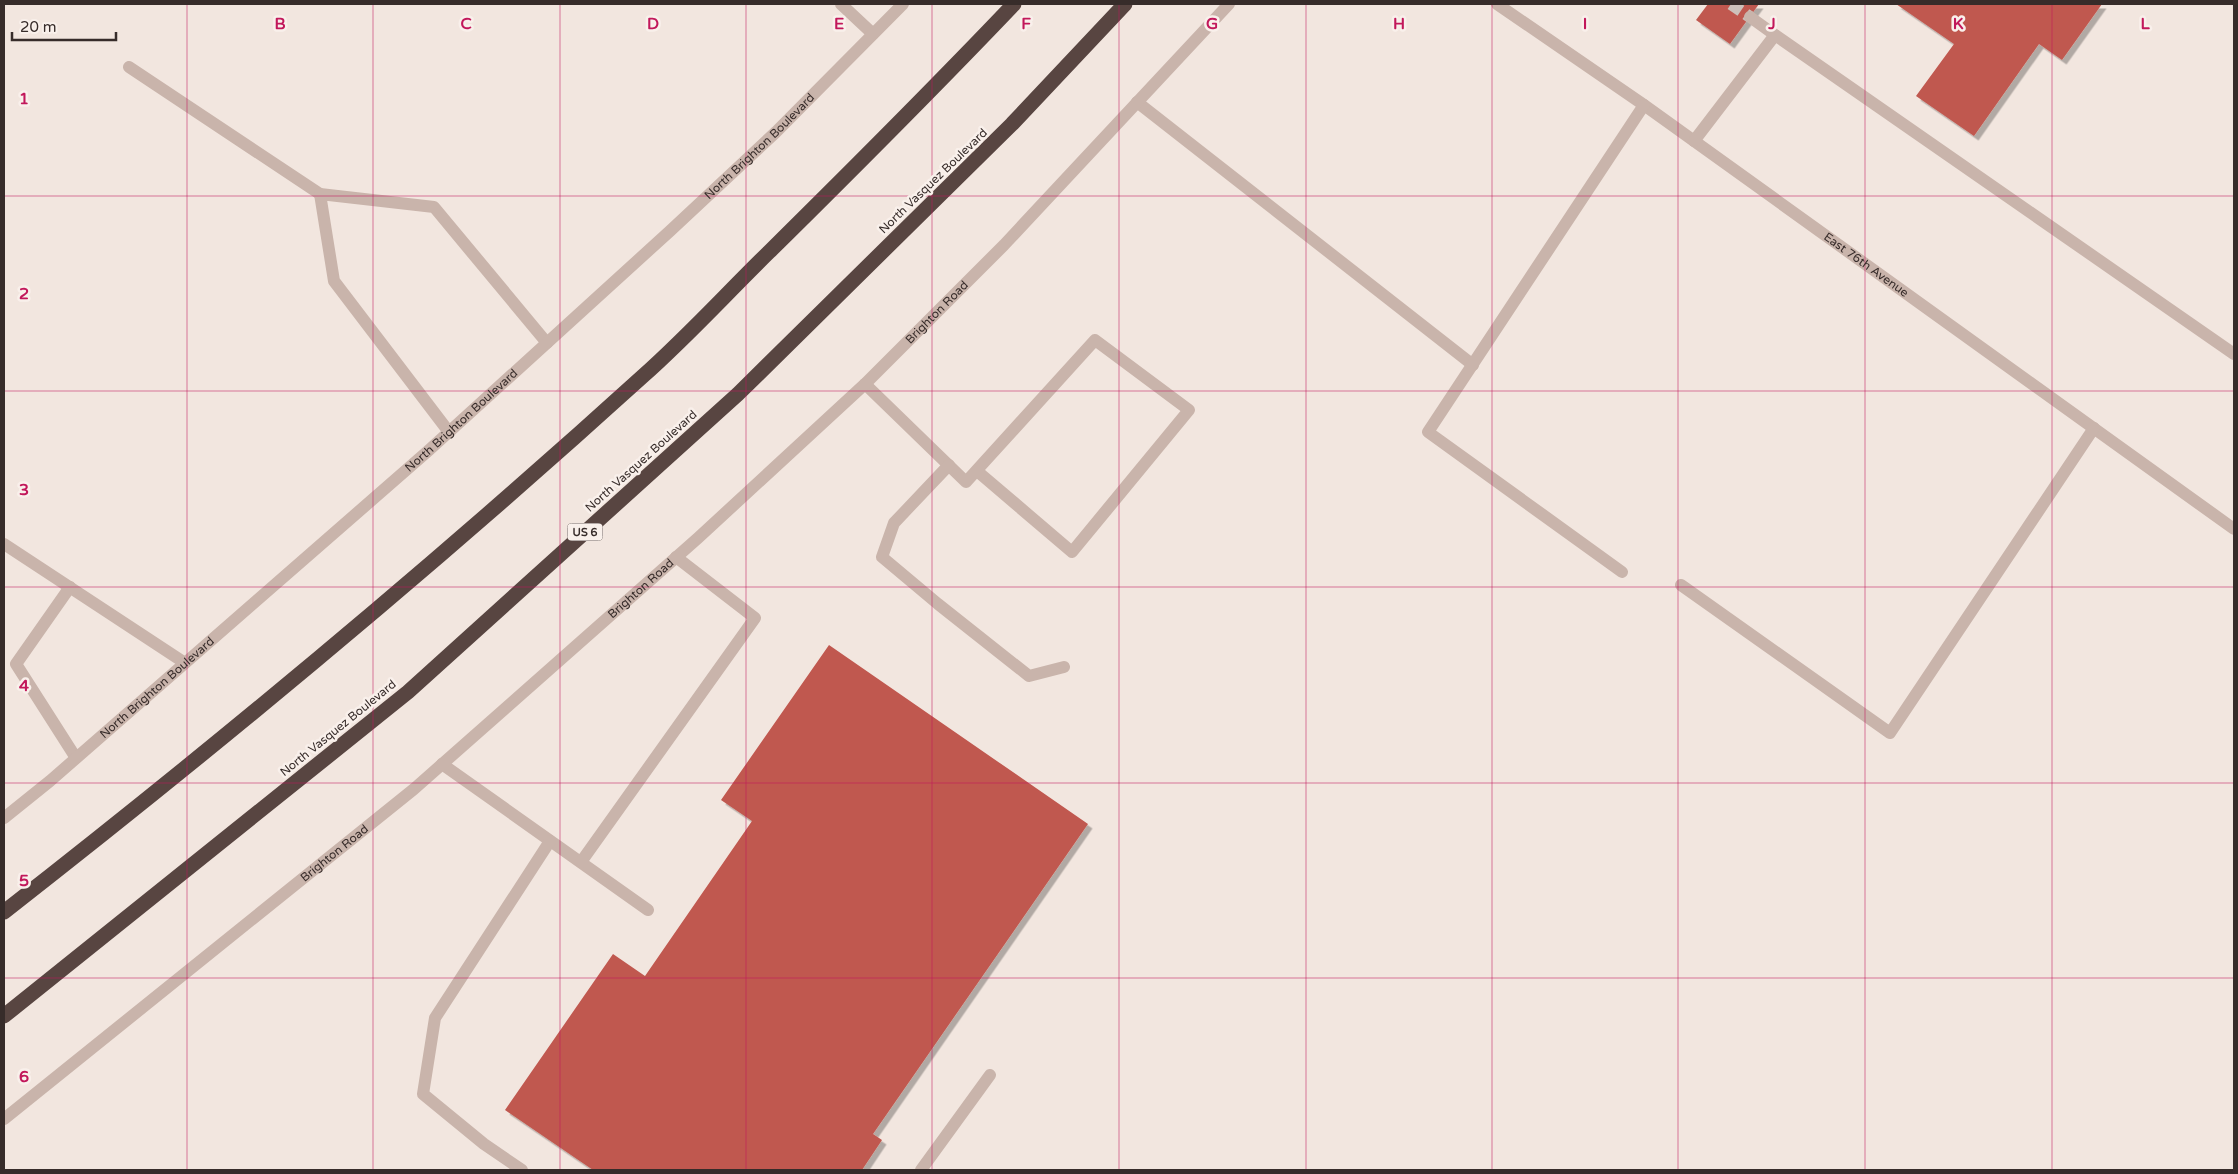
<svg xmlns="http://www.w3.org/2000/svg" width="2238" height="1174" viewBox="0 0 2238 1174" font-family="'Varela Round',sans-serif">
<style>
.building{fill:#c0584f;filter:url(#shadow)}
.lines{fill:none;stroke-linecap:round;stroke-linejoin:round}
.minor-tunnel{stroke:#cdc1bb;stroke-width:12;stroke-dasharray:12 6;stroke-linecap:butt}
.minor{stroke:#c9b4ab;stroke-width:12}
.highway{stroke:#584541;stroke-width:15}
.grid{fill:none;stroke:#c2185b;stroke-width:1;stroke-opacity:0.55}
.labels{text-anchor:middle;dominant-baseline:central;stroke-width:5;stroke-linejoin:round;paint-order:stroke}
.shield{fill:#f9f0eb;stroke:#716764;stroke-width:1}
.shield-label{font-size:11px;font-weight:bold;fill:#372c2a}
.street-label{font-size:12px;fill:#372c2a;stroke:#f9f0eb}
.grid-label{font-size:16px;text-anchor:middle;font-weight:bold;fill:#c2185b;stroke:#f9f0eb;stroke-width:5;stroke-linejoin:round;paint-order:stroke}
</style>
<defs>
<filter id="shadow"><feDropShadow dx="4.5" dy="4.5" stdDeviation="0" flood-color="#0004"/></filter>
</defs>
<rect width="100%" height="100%" fill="#f2e6df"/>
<g class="building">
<polygon points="1708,4 1759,4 1730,44 1696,20"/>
<polygon points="1896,4 2102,4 2062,60 2039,44 1974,136 1916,96 1954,44"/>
<polygon points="829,645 1088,824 873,1134 882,1140 862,1170 593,1170 505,1110 613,954 645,976 752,821 721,800"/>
</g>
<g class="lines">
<polyline class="minor-tunnel" points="1731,4 1750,17"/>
<g class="minor">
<polyline points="841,4 873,34"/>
<path id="s1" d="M1497,4L1644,105L2234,529"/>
<polyline points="1750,17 1775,35"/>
<polyline points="129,67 320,194"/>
<polyline points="1137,102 1473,365"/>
<polyline points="1694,141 1775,35 2234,354"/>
<polyline points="865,384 966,482 1095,340 1189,410 1072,552 977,471"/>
<polyline points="449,432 334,281 320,194 434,207 547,343"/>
<polyline points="949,465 894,523 882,557 938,604 1029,676 1064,667"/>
<polyline points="4,544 185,663"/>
<polyline points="1622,572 1428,432 1644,105"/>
<polyline points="1681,585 1890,733 2094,428"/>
<polyline points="70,587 16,664 76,758"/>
<polyline points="442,764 648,910"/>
<path id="s2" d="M4,818L50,781L428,451L670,231L776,132L903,4"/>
<polyline points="581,862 755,618 676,557"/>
<path id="s3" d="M4,1119L414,789L698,538L865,384L1004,245L1229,4"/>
<polyline points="522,1170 484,1144 423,1094 435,1018 550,841"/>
<polyline points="921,1170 990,1075"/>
</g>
<g class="highway">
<path d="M4,912C223,741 437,563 643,376C687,337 727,293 769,252C852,170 934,88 1014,4"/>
<polyline points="4,1016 408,692 738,394 1012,124 1125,4"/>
</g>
</g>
<path class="grid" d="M187,4V1170M373,4V1170M560,4V1170M746,4V1170M932,4V1170M1119,4V1170M1306,4V1170M1492,4V1170M1678,4V1170M1865,4V1170M2052,4V1170M4,196H2234M4,391H2234M4,587H2234M4,783H2234M4,978H2234"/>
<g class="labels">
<rect class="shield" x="567.5" y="523.5" width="35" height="17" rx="4"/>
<g class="shield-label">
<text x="585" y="532">US 6</text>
</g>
<g class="street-label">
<text stroke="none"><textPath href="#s2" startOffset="1011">North Brighton Boulevard</textPath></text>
<text transform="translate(933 181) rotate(-44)">North Vasquez Boulevard</text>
<text stroke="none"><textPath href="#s1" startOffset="452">East 76th Avenue</textPath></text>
<text stroke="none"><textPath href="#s3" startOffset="1234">Brighton Road</textPath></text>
<text stroke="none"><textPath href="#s2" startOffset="606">North Brighton Boulevard</textPath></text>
<text transform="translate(641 461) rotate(-42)">North Vasquez Boulevard</text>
<text stroke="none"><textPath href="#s3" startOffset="829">Brighton Road</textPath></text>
<text stroke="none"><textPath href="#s2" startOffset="201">North Brighton Boulevard</textPath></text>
<text transform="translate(338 728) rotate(-39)">North Vasquez Boulevard</text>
<text stroke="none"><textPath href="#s3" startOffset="424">Brighton Road</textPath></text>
</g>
</g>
<g class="grid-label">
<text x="280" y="29">B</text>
<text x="466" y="29">C</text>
<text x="653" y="29">D</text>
<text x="839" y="29">E</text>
<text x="1026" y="29">F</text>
<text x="1212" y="29">G</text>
<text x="1399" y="29">H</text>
<text x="1585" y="29">I</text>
<text x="1772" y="29">J</text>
<text x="1958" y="29">K</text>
<text x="2145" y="29">L</text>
<text x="24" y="104">1</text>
<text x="24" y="299">2</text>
<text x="24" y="495">3</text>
<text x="24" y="691">4</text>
<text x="24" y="886">5</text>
<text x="24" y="1082">6</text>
</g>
<rect width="2238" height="1174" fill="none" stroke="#372c2a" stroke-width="10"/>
<path d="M12 32v8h104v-8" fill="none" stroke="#372c2a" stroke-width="2.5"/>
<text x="20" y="32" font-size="15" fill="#372c2a" stroke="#f9f0eb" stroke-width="4" paint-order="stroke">20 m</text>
</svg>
